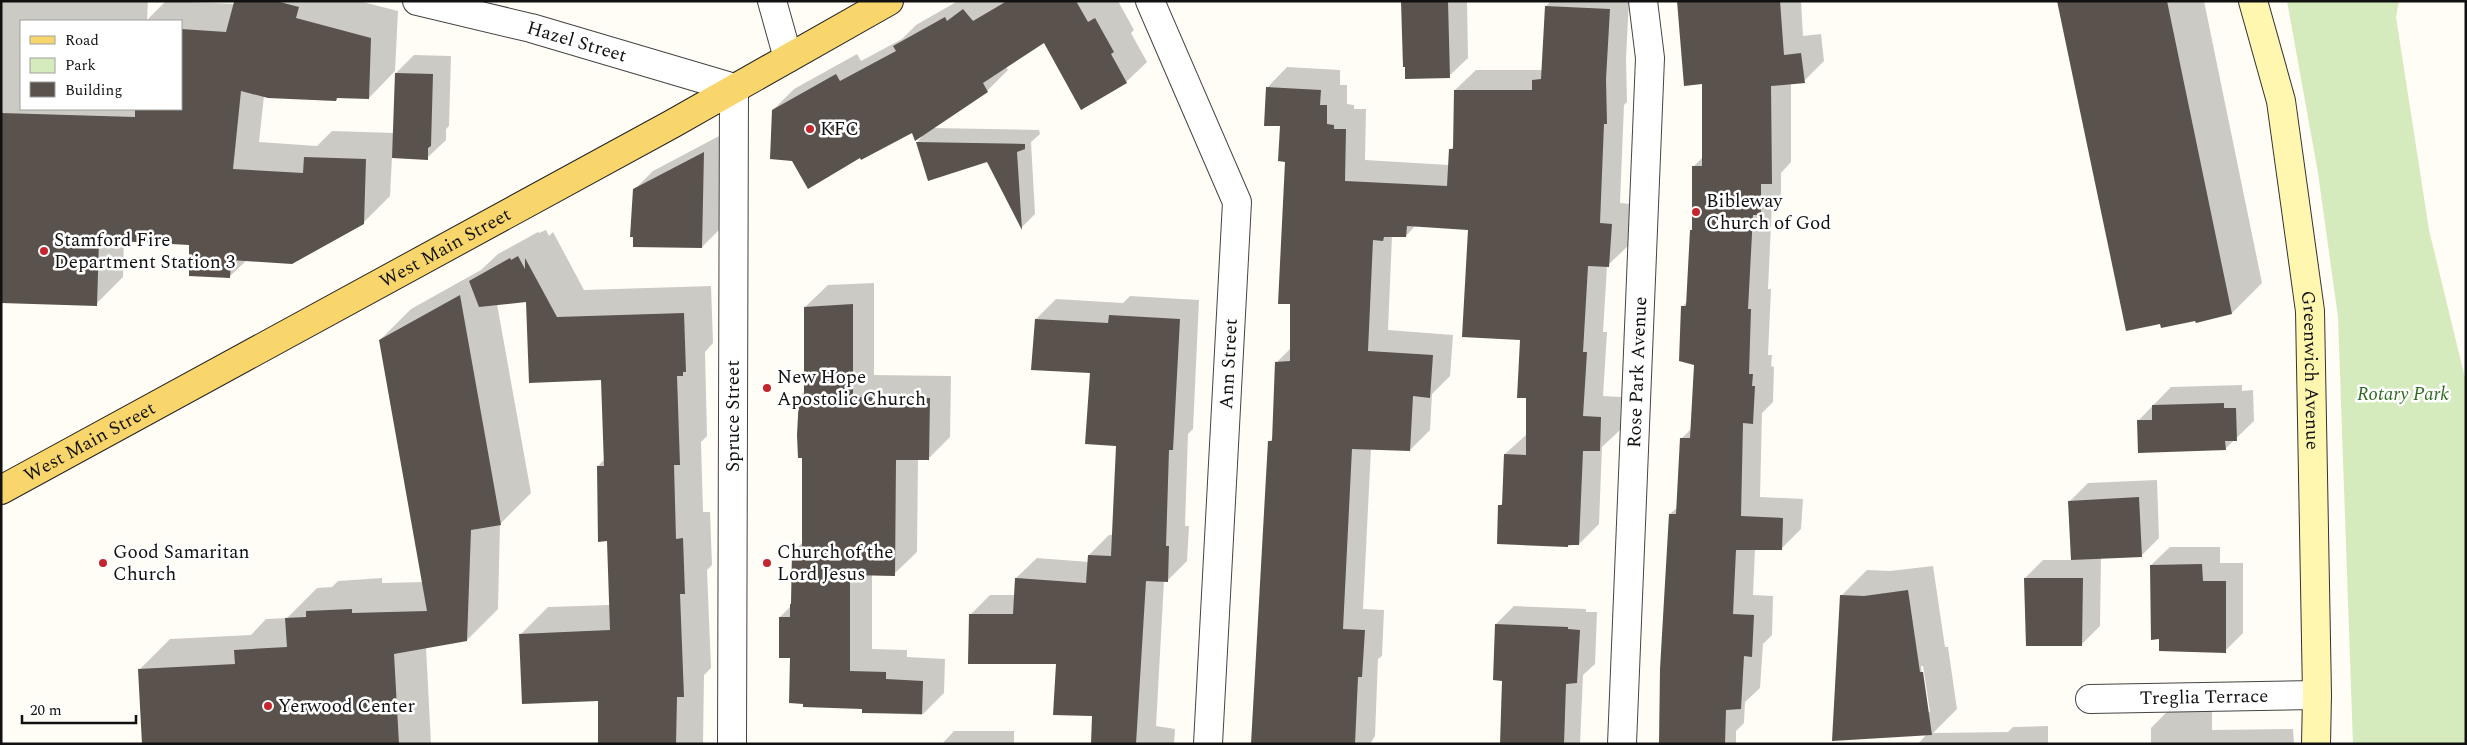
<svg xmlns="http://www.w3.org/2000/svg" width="2467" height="745" viewBox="0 0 2467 745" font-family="Spectral,serif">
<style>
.green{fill:#d5ebbd}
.shadow{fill:#0003;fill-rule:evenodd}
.building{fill:#5a524d}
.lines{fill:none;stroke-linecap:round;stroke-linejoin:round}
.minor-casing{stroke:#444;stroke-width:30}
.secondary-casing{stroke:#333;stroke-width:30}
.primary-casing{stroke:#222;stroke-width:30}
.minor{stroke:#fff;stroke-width:28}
.secondary{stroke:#fff6b0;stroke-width:28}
.primary{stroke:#f9d66b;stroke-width:28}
.poi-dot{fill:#c4262e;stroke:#fff;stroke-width:2}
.labels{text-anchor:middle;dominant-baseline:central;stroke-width:5;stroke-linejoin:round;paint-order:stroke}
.street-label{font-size:19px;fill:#111;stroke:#fff}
.poi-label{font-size:19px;fill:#111;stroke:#fff;text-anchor:start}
.park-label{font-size:19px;font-style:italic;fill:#2f6b1f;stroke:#fff}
</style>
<rect width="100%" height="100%" fill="#fffdf5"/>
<polygon class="green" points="2287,1 2399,1 2396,17 2429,230 2466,382 2466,744 2353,744 2338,317 2318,173"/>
<g class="shadow">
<path d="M1,1H148L147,20L166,1L236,4L237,1H359L398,11L395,71L369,98L338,97L336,100L264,96L259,142L317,146L332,131L394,133L396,73L414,55L451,56L449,126L446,129V140L427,158L392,157L390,196L363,223L247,260L229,277L190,244L124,240L123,277L96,304L1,302ZM21,21H181V109H21Z"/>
<polygon points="958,1 1118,1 1134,30 1131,33 1147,62 1126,82 1044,41 1006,67 1008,70 987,91 932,128 1039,130 1040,134 1031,142 1035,214 1021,228 988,160 917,143 924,133 773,110 794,89 857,54 861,61 902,39 916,25"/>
<polygon points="1403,1 1467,1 1468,58 1449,76"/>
<polygon points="1551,1 1629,1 1626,58 1627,102 1624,105 1620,203 1632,204 1629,245 1607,266 1603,332 1607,332 1603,396 1621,397 1620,430 1602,447 1599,524 1579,544 1568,546 1500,506 1503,502 1505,454 1527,434 1527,397 1522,339 1469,229 1416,225 1406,236 1392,236 1388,330 1453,335 1450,376 1432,394 1430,430 1410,450 1371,448 1363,609 1384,610 1382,656 1378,659 1375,736 1370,744 1252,744 1270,441 1273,438 1276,363 1291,348 1287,160 1281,125 1267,88 1287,67 1340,70 1340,85 1347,85 1347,104 1354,105 1354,109 1366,109 1365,160 1449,165 1450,150 1454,146 1455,90 1476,70 1543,70 1546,6"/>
<polygon points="1678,1 1801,1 1803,36 1821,34 1824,61 1804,81 1791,83 1791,162 1781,173 1781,194 1772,203 1768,289 1771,289 1768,355 1772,355 1771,366 1774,367 1773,402 1762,413 1760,497 1803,499 1801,529 1781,549 1755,549 1753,595 1773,596 1772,635 1763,644 1760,688 1745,702 1744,723 1736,731 1736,744 1660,744 1670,514 1678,507 1681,439 1692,428 1695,364 1683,306 1688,301 1691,230 1694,228 1694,166 1704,156 1704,83"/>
<polygon points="2058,1 2204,1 2262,283 2232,313 2161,322"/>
<polygon points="721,135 720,229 702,247 634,246 635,189 653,171"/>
<polygon points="546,230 549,236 553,232 584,290 711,286 713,343 705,352 707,436 701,442 703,512 710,512 712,565 707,570 711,668 704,675 703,744 599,744 600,699 520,635 548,607 610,605 608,539 598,466 605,459 602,378 528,300 497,304 531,493 500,524 498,609 467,640 426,647 431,744 143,744 139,670 170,639 251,635 266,619 287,618 317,588 332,587 338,581 382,578 382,583 423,582 380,340 411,309 481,270 498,254 538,232 539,233"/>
<polygon points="874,283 874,375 951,376 950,437 928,459 918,459 917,552 894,574 872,574 872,649 907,650 907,657 945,659 944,693 922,715 863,712 864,708 791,657 780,617 791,606 794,551 803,542 804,456 800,396 805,391 805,307 828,285"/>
<polygon points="1130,296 1199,300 1193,429 1188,434 1185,526 1189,526 1187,561 1167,581 1164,581 1156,726 1175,729 1174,744 1092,744 1094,715 1057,663 970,615 990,595 1015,595 1016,578 1037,558 1089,562 1089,555 1109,535 1113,535 1117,445 1092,372 1036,319 1056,299 1123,303"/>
<polygon points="2242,385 2242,391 2253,390 2254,421 2225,449 2138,421 2171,387"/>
<polygon points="2157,480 2159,538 2141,556 2101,558 2100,626 2081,645 2025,578 2043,560 2072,560 2070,501 2088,483"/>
<polygon points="2170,547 2220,547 2220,563 2243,563 2243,633 2225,651 2151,565"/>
<path d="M1933,566L1945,647H1948L1957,709L1933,733L2008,732L2013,727L2048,726V744H1918L1926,735L1841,596L1867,570L1890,571ZM1921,666H1923L1930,712H1927Z"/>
<polygon points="1514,606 1586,609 1586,612 1597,612 1595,664 1583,675 1580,744 1501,744 1504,680 1496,624"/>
<polygon points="2212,710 2212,730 2293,729 2294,744 2151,744 2151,728 2168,711"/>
<polygon points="954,731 1014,731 1014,744 942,744"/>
</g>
<g class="building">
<polygon points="236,1 276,1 299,7 296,18 371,38 369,99 337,98 336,101 268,98 241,91 233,169 303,173 304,157 366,159 364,224 292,264 231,260 230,278 189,276 189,245 99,240 97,306 1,303 1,113 135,117 135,109 181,109 181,29 226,32 234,2"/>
<polygon points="1007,1 1076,1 1088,22 1095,18 1114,52 1111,54 1127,83 1081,110 1044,43 983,83 988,92 915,141 912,133 861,160 860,158 808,189 792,161 770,159 772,110 836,74 840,81 896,51 893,46 945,17 947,21 963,9 973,21"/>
<polygon points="1401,1 1448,1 1450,78 1405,79 1405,67 1403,67"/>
<polygon points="1677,1 1780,1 1784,55 1801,53 1805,83 1771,86 1772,184 1761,184 1761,215 1753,215 1748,309 1751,309 1749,374 1753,374 1752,386 1755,386 1753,424 1743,423 1741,516 1783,518 1782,550 1736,550 1733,614 1754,615 1752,657 1744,656 1741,709 1726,710 1725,744 1659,744 1660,669 1669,514 1676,514 1680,438 1690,438 1694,365 1679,361 1681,306 1686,306 1690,230 1692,230 1692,166 1702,166 1702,84 1684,86"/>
<polygon points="2057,1 2167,1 2232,314 2196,323 2195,321 2161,328 2160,324 2126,331"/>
<polygon points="1545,6 1610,9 1606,79 1607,124 1604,124 1600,223 1612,224 1609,267 1588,266 1583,352 1587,352 1583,416 1601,417 1600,451 1583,451 1579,545 1568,545 1568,547 1497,544 1498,505 1502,505 1504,454 1526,455 1526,398 1517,398 1520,340 1462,337 1468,230 1407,226 1406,237 1384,237 1383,241 1373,240 1368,351 1433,355 1430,398 1413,396 1410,451 1352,449 1343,629 1365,630 1362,677 1358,677 1355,744 1251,744 1268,441 1272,441 1275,362 1290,361 1290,304 1278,304 1285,162 1278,161 1280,126 1264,126 1266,87 1321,90 1320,105 1327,105 1327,124 1334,125 1334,129 1346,129 1345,181 1447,186 1449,149 1453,149 1454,90 1532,90 1532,80 1541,79"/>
<polygon points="395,73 433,74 431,146 428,148 428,160 392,158"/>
<polygon points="916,142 1025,144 1025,149 1017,152 1022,230 987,162 928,181"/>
<polygon points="704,152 702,248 633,247 633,237 630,237 633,189"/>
<polygon points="518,256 525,269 525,258 557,317 684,313 686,372 683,372 683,376 677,376 680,465 674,465 676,539 683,538 685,594 680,594 684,697 677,697 676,744 598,744 598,701 522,704 519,634 610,630 607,541 598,542 597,466 604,466 601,380 529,383 526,302 479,307 469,281 510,258 511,260"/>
<polygon points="460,295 501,525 471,530 467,641 394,654 399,744 142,744 138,669 235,664 234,650 287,647 285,618 306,617 306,611 352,609 352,613 427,611 379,340"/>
<polygon points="853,304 853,397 930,398 929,460 896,460 895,576 850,575 850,671 886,672 886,679 923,681 922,714 862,713 862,709 803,707 803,704 789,703 790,658 779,658 779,617 790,617 790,604 791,604 792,550 802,550 802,458 798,458 797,435 799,396 804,396 804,307"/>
<polygon points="1109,315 1180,319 1173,450 1169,450 1166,546 1169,546 1168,582 1146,581 1136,744 1091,744 1092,716 1053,715 1056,664 968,664 969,614 1013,614 1015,578 1086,583 1088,555 1111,556 1116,446 1085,444 1090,373 1031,370 1035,319 1108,323"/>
<polygon points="2224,403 2224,408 2236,408 2237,441 2225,441 2226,450 2138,453 2137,420 2152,420 2152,405"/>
<polygon points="2139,497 2142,557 2071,560 2068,501"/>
<polygon points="2202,564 2203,581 2226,581 2226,653 2159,651 2159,639 2151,640 2150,565"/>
<polygon points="2024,578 2083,578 2082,646 2026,646"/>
<polygon points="1908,590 1920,672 1923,672 1932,735 1832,741 1840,595 1864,596"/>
<polygon points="1495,624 1568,627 1568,629 1580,630 1577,683 1566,684 1564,744 1500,744 1502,681 1493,680"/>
</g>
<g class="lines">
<g class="minor-casing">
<g id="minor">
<path id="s1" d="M417,1L531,28L734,88L732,744"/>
<polyline points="772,1 788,58"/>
<polyline points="1150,1 1237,202 1208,744"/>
<path id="s2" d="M2090,699L2317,695"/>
<path id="s3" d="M1622,744L1650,58L1643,1"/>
</g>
</g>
<g class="secondary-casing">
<g id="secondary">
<path id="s4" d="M2253,1L2281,101L2310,311L2317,695L2316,744"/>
</g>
</g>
<g class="primary-casing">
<g id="primary">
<path id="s5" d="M1,490L672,124L889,1"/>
</g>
</g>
<use href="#minor" class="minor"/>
<use href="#secondary" class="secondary"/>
<use href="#primary" class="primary"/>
</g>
<g class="poi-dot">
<circle cx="810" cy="129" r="5"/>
<circle cx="1696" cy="212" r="5"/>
<circle cx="44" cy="251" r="5"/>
<circle cx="767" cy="388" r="5"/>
<circle cx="103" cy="563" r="5"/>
<circle cx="767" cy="563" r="5"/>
<circle cx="268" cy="706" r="5"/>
</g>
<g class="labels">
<g class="street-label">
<text stroke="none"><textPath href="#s1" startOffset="165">Hazel Street</textPath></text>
<text stroke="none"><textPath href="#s5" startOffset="506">West Main Street</textPath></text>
<text transform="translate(1229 364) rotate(-87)">Ann Street</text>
<text stroke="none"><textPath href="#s4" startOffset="375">Greenwich Avenue</textPath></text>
<text stroke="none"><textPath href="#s3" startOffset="372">Rose Park Avenue</textPath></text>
<text transform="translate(733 416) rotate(-90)">Spruce Street</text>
<text stroke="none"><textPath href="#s5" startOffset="101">West Main Street</textPath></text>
<text stroke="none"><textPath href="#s2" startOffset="114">Treglia Terrace</textPath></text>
</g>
<g class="poi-label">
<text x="820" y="129">KFC</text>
<text x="1706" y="201">Bibleway<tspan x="1706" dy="22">Church of God</tspan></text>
<text x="54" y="240">Stamford Fire<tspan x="54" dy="22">Department Station 3</tspan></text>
<text x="777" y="377">New Hope<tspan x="777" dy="22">Apostolic Church</tspan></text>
<text x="113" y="552">Good Samaritan<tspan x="113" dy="22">Church</tspan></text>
<text x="777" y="552">Church of the<tspan x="777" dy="22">Lord Jesus</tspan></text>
<text x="278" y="706">Yerwood Center</text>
</g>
<g class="park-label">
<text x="2403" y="394">Rotary Park</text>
</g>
</g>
<rect width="2467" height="745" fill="none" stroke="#111111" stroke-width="5"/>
<rect x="20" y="20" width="162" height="90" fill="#ffffff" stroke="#a0a0a0"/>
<rect x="30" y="36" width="25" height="8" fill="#f9d66b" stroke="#a0a0a0"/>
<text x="65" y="45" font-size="15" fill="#111111">Road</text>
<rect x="30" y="58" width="25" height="15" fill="#d5ebbd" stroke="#a0a0a0"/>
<text x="65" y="70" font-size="15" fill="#111111">Park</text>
<rect x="30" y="82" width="25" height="15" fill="#5a524d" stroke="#a0a0a0"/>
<text x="65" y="95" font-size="15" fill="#111111">Building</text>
<path d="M22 715v8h114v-8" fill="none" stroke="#111111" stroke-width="2.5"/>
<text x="30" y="715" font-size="15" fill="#111111" stroke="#ffffff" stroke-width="4" paint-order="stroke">20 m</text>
</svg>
